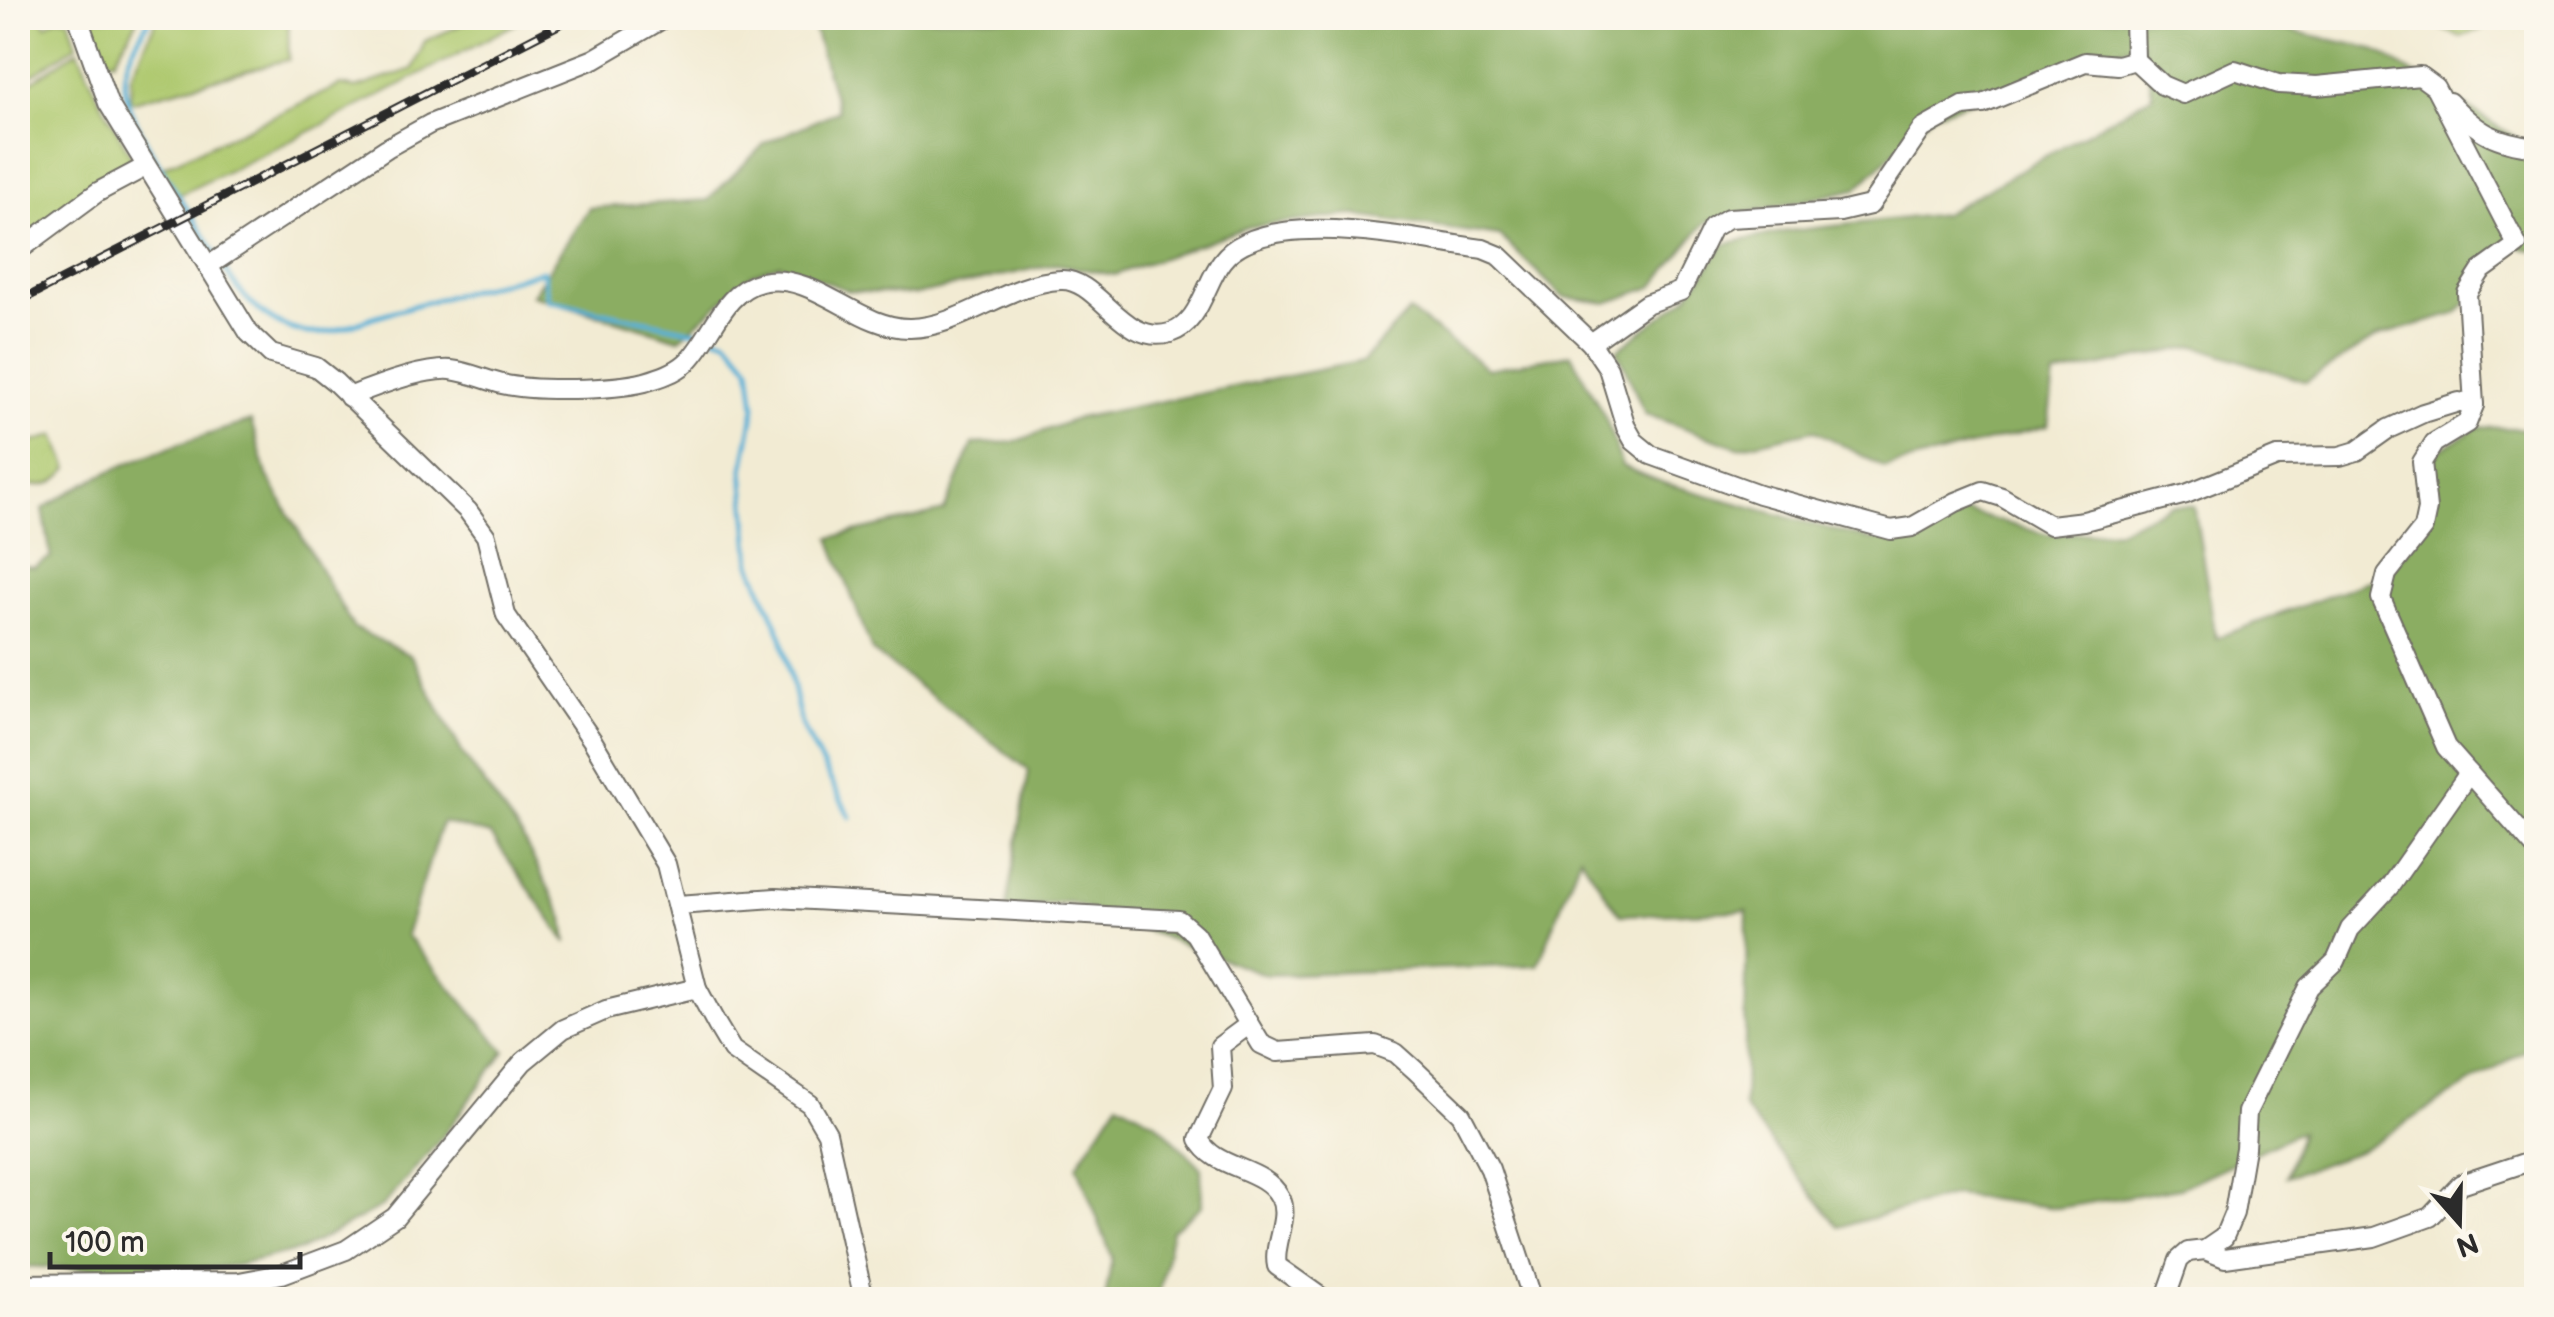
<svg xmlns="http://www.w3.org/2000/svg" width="2554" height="1317" viewBox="0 0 2554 1317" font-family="'Balsamiq Sans',sans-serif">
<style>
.green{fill:#afc96f;stroke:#6d7a4d;stroke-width:2.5}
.forest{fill:#8bad62;stroke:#5b6c46;stroke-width:2.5}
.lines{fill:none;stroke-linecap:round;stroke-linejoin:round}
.stream{stroke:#58b0d5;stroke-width:5}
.minor-casing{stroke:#716e66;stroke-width:22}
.minor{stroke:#fff;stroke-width:18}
.rail-casing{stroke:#2b2b2b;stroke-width:9}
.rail{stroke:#fbf7ec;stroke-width:5;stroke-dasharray:15;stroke-linecap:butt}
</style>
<rect width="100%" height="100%" fill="#fbf7ec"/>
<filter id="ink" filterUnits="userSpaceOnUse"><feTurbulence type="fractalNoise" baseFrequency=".01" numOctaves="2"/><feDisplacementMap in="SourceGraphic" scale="20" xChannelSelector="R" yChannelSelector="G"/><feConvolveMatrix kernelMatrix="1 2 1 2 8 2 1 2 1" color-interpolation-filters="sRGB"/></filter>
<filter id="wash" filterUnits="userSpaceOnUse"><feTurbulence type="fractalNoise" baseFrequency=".0048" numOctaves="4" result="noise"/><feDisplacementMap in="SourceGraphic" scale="40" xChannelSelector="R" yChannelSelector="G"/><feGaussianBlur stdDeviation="2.25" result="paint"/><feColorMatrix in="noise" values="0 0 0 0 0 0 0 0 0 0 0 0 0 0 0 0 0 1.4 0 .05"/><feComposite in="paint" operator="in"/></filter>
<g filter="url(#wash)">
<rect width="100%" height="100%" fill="#f2ebd3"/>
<g class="green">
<polygon points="18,18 41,18 46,25 57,18 69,18 77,45 23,81 18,80"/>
<polygon points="89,18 139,18 114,60 100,56"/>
<polygon points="157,18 288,18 289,59 130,102 131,76"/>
<polygon points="476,18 527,18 325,124 179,195 162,167 341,85 356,88 413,69 425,41"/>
<polygon points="2418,18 2511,18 2461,37"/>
<polygon points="78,50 98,96 132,158 18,245 18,85 25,86"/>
<path d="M55,435L69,468C56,483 48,487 28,485L18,447Z"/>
</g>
<g class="forest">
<polygon points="811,18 2232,18 2374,49 2521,141 2536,173 2536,252 2517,246 2456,314 2379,336 2306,382 2196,346 2054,376 2048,426 1885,468 1814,430 1738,447 1645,414 1617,350 1687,297 1725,244 1788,231 1943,214 2153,95 2141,42 1933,114 1856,189 1706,222 1653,287 1607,303 1563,297 1500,236 1351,215 1248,227 1114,275 1056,264 915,295 849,291 780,264 752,274 679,339 532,295 589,208 708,200 765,143 838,111"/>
<polygon points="1409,311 1488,369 1571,354 1606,419 1622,466 1664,483 1871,540 1910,539 1961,510 2048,535 2118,530 2171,505 2194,506 2216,638 2387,574 2423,528 2423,469 2438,451 2478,427 2536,429 2536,1043 2358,1152 2286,1177 2301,1131 2180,1188 2057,1208 1955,1195 1839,1227 1744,1108 1747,911 1620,915 1580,856 1538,965 1266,975 1069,902 1006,909 1029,770 872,651 830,538 944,511 973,444 1015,442 1078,418 1363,361"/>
<path d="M251,421L267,475L353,627L411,656L463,754L522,837L564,918L567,943L491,835L442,822L406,935L505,1051L443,1136L383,1206L301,1250L238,1265L171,1272L18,1266V565L34,567L51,557L43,509C107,465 178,444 251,421Z"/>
<polygon points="1118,1102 1157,1123 1201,1167 1202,1206 1172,1230 1158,1299 1105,1299 1112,1257 1077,1165"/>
</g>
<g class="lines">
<g class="stream">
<path d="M150,18C138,39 120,64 125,90C132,131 192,215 216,254"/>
<path d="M221,264C241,296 264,323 302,332C328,338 353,323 377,316C432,300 488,286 543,271L548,300L704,333"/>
<polyline points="714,336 728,340 750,367 755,407 743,470 751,564 782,637 801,724 850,817"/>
</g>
</g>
</g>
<g filter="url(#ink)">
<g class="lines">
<g class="minor-casing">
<g id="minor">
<polyline points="78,18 108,103 249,333 271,354 316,367 335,382 468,511 486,536 506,615 592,740 666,864 697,988 717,1025 732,1050 810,1104 827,1133 864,1300"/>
<polyline points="2134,18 2135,60 2162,85 2183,94 2235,70 2278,84 2317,86 2420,76 2435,87 2517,245 2481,271 2467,293 2474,405 2467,423 2434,443 2422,462 2427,509 2423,528 2387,574 2381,598 2446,747 2536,849"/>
<path d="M2449,102C2478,133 2495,142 2536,147"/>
<polyline points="18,251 98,192 145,167"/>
<polyline points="208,266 387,148 430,124 594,59 664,18"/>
<polyline points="1591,343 1646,304 1681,291 1712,228 1728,218 1840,212 1870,205 1922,129 1963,106 1983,104 2085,62 2118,65 2135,60"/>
<path d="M349,397C376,386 423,368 451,370C469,372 485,380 502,384C536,392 612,390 645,382C658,378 675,373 686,363C712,339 722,291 761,282C813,270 858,329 910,328C962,327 1007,283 1060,280C1098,277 1123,347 1170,333C1200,324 1205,283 1222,261C1265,204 1419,241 1483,249L1500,256L1591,343L1608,368L1626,427L1634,441L1651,455L1759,494L1891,530L1912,527L1956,502L1983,491L2002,497L2050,525L2084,521L2186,494L2277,457L2340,456L2357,451L2388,429L2423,413L2459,402L2474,405"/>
<polyline points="678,905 775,898 1179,920 1195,934 1261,1044 1278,1052 1375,1045 1396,1053 1415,1070 1461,1114 1490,1169 1533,1300"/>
<path d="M1247,1026L1220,1046L1223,1089L1199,1139C1214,1170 1264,1166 1280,1197C1291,1218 1272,1244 1277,1266L1325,1300"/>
<polyline points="2205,1250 2225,1258 2374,1237 2430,1217 2461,1184 2536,1159"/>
<polyline points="18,1284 239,1282 282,1274 346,1250 395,1217 523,1062 563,1029 606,1010 697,988"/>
<polyline points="2165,1300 2179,1260 2188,1252 2205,1250 2224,1237 2234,1213 2245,1148 2247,1112 2309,987 2336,961 2350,929 2390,886 2469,773"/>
</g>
</g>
<use href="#minor" class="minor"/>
<g class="rail-casing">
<polyline id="rail" points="18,302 572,18"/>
</g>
<use href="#rail" class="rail"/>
</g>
</g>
<rect width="2554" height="1317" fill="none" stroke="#fbf7ec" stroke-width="60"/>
<g transform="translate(2459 1222) rotate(160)" stroke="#fbf7ec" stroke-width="8" paint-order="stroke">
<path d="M0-8L18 38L0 25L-18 38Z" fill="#2b2b2b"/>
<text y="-15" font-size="28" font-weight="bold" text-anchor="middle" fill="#2b2b2b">N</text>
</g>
<path d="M50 1252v15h250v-15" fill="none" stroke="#2b2b2b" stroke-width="5"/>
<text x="65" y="1252" font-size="30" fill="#2b2b2b" stroke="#fbf7ec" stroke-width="8" paint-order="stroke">100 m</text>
</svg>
